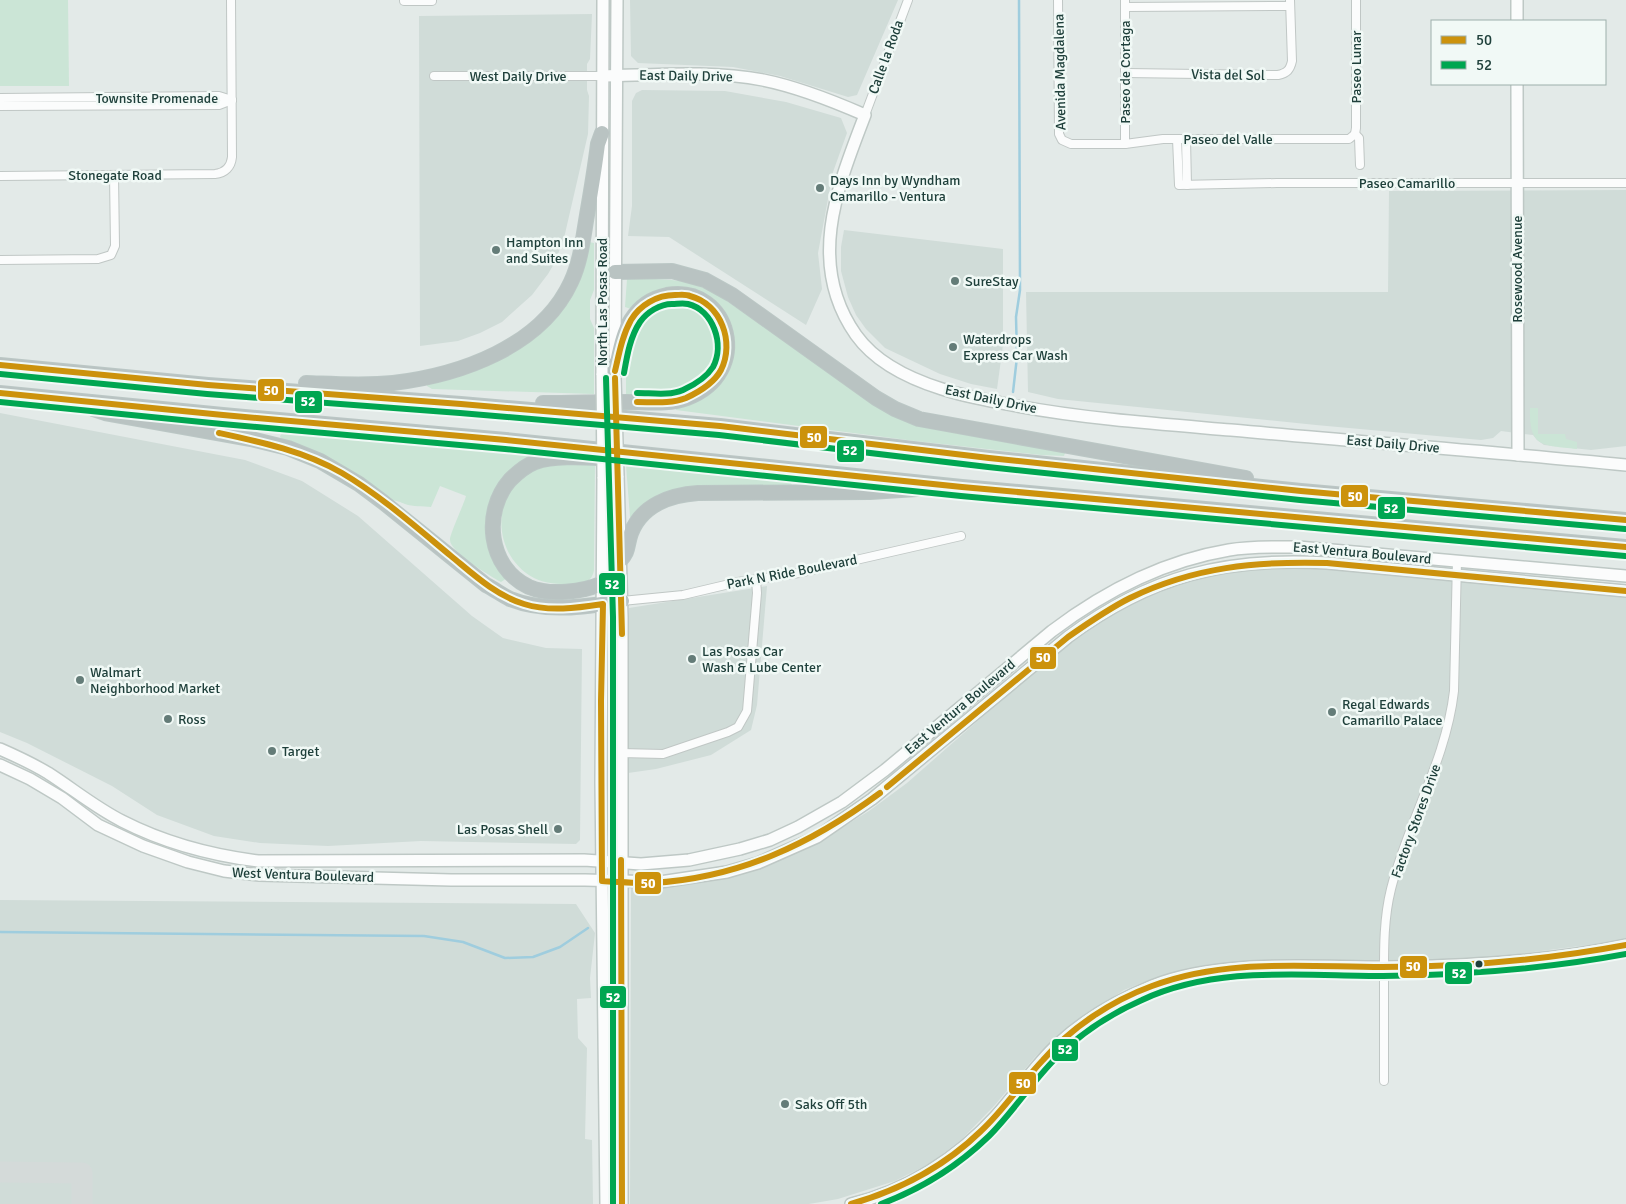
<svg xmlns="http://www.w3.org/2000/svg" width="1626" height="1204" viewBox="0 0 1626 1204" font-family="Signika,sans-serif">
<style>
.built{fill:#d0dcd8}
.green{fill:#cbe5d6}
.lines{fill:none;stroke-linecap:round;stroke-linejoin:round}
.stream{stroke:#9fcdde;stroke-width:2.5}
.taxiway{stroke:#d4dad9;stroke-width:21}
.street-casing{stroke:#c0c7c5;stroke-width:10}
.secondary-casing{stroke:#bec8c5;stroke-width:14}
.highway-casing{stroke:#bbc7c5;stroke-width:16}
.street{stroke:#fbfcfc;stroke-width:8}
.secondary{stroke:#fbfcfc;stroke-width:11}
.highway{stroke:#b9c3c2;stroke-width:14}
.secondary-bridge-casing{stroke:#bec8c5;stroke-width:14;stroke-linecap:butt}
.secondary-bridge{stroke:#fbfcfc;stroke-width:11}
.bus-1-casing{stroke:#f1f9f6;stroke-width:10}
.bus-2-casing{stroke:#f1f9f6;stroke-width:10}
.bus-1{stroke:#cc920c;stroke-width:6}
.bus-2{stroke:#00a651;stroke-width:6}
.poi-dot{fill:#647c78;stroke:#f1f9f6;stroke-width:2}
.bus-dot{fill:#1f403b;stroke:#f1f9f6;stroke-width:2}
.labels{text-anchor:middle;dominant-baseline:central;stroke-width:5;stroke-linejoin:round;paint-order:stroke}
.street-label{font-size:14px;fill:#1f403b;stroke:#f1f9f6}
.poi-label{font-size:14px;fill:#1f403b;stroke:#f1f9f6;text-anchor:start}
.line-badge{stroke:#f1f9f6;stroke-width:2}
.badge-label{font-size:14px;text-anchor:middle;font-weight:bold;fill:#fff}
</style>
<rect width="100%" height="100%" fill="#e3eae8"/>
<g class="built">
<polygon points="630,0 898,0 857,95 848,97 780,76 733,67 638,63 631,56"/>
<polygon points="592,14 590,59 587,64 587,90 589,96 588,134 564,238 555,262 548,274 532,295 502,322 480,333 458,341 420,346 419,16"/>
<polygon points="642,90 725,91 786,102 841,118 847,133 833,172 818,253 822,289 806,325 669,237 628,236 632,206 632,101 636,93"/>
<polygon points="1626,190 1626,446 1591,450 1544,445 1537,440 1533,435 1501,431 1493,438 1481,440 1316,425 1058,399 1028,392 1026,292 1388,292 1389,191"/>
<polygon points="844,230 1003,249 1003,345 997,389 971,384 940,374 885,348 866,329 856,315 848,297 841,271 841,247"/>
<polygon points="0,413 245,460 302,481 358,516 472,616 503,638 546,648 582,649 580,840 576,844 421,841 328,846 260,843 214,836 157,815 112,786 27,743 0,732"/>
<polygon points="1309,567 1626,594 1626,940 1481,959 1257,961 1204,965 1154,978 1124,990 1069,1026 1035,1057 995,1105 962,1139 931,1163 895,1181 838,1199 809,1204 630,1204 631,888 675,886 746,871 815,844 869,811 907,783 1047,660 1086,628 1122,608 1162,588 1205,576 1242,570"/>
<polygon points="767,586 757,705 751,730 711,755 656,769 628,773 629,608"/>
<polygon points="0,900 576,904 595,933 590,978 591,998 577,999 578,1038 587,1048 585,1139 592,1140 593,1204 0,1204"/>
</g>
<g class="green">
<polygon points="0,0 68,0 69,86 0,86"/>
<polygon points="589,242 594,243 594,290 590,300 590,319 594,328 594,394 432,389 427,386 427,383 534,337"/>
<path d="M627,279C662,279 681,277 714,292L875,404L1066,450L1064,456L1041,455L915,441L676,410V404L694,399L732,343L694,292C661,285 657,290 631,309L625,307Z"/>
<path d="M678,299C684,301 694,302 700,306C703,308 705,312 708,314C729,338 723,372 694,388C673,399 649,396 626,395V370L632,338L637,319L657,304Z"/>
<path d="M1530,408H1538V434H1565L1566,439L1577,442V449C1542,445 1529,448 1530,408Z"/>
<path d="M283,432L531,450L533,453L532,460L490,509L510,576L501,582C490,576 450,552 450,540C449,536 464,504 466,496L440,486L431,507C423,506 413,507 405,504C400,502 398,501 392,500L324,455L281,441L280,436Z"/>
<path d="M595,462L594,570C592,583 582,584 571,584C558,584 546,584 534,578C491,555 490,491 534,469C551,461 576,464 595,462Z"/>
<polygon points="626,465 785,480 790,481 792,485 791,487 717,488 635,517 630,517"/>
</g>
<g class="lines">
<g class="stream">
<polyline points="1013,392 1017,357 1016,317 1020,290 1019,0"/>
<polyline points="0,932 424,936 463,942 505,958 533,957 560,947 588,928"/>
</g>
<polyline class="taxiway" points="0,1172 82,1173 82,1204"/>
<g class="street-casing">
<g id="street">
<polyline points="1058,0 1059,134 1062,140 1071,144 1125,144 1163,139 1349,139 1355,134"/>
<polyline points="1125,0 1125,144"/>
<polyline points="404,1 432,1"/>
<polyline points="1125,7 1290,6"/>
<path d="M1126,73L1278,75C1287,73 1290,70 1292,61L1290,0"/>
<polyline points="434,76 602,76"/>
<polyline points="0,98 219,96 232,100"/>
<polyline points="0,106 219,105 232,100"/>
<polyline points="865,115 908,0"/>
<polyline points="1355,134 1356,128 1356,0"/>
<polyline points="1355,134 1359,138 1360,165"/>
<polyline points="1177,139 1179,185 1277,183 1626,183"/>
<polyline points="1186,139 1187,185"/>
<path d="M0,176L215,174C225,173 231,167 232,157L231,0"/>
<polyline points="0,260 98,259 111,255 115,246 114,175"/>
<polyline points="622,601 683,595 738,582 799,573 961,536"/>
<polyline points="621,753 663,754 728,732 738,727 747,711 757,593 756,580"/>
<path d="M1384,1081C1384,1050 1384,1018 1384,987C1384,954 1383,921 1391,889C1408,821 1446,761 1454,691L1457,561"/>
</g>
</g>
<g class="secondary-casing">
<g id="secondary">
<polyline points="1517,0 1517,21"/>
<path d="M602,76C655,75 711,70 763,80C798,87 833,101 865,115C837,188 806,264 856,335C876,363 910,379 942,389C966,397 992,401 1017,406C1088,419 1160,424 1231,430C1363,442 1495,452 1626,465"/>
<polyline points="1517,84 1518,455"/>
<polyline points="615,356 617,0"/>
<polyline points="602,375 603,0"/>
<polyline points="618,476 622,617 622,1204"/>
<polyline points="603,477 601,783 606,1204"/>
<path d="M0,749C16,756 33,764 48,773C73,789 96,808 122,821C165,843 210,855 258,861L584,860L641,864L689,860L740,849L770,840L798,827L842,802L885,770L1052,631C1105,591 1163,561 1229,550C1251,546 1275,547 1298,547L1626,576"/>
<path d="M0,765L30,779L62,798L98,825L143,846L188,862L224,871L259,875L451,880H585L660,882L727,872L758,863L817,837L872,799L1068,637C1150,576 1225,557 1327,563L1626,591"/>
<path d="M851,1204C906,1191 958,1158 996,1116C1017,1093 1034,1066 1058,1044C1085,1019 1118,1000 1152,986C1220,959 1310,967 1382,967C1465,966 1545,962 1626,945"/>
</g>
</g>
<g class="highway-casing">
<g id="highway">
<polyline points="615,272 672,271 705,280 732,295 876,398 895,409 919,419 1246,478"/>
<polyline points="0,365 208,385 461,404 720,426 989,458 1301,491 1626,520"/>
<path d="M306,383C335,384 364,386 393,383C460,375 541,347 571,282C581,261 583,238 587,215C591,192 595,168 598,144L602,133"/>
<polyline points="0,393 223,415 506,440 962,487 1626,547"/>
<path d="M543,403C571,403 599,402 627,402C647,402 669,405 687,398C754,373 730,284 667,295C652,298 639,307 631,320C622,334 619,355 615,371"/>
<path d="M93,409L105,413L251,439L288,448L320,461L359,484L383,502L486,585C494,589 502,595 510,599C545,613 585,607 622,601"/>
<path d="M599,458C579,457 554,456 535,462C525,466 517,473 510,480C482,512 488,568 529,587C550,596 583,592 603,583"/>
<path d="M619,562C630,550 626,547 631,533C642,505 670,495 698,493L870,492L917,489"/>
</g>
</g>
<use href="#street" class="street"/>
<use href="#secondary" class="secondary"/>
<use href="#highway" class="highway"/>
<g class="secondary-bridge-casing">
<g id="secondary-bridge">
<polyline points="602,375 603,477"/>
<polyline points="615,378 618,476"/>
</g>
</g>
<use href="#secondary-bridge" class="secondary-bridge"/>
<g class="bus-1-casing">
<g id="bus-1">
<polyline points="0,365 208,385 461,404 720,426 989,458 1301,491 1626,520"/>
<path d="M615,371C619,354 622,336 631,320C640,305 657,295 675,295C680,295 686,294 690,296C721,304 735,342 721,370C714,383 699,392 686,398C671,404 653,402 637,402"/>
<polyline points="615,378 622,634"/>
<polyline points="0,393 223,415 506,440 962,487 1626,547"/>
<path d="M219,433C261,442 304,451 342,473C381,496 416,527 451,556C473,574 495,595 524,604C549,612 577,608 603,604L601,701L602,881C619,882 635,883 652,883C739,878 811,844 880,793"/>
<path d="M887,787L1068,637C1088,623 1108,609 1130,598C1194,567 1256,561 1327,563L1626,591"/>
<polyline points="621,860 622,1204"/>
<path d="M851,1204C900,1190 944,1167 981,1131C1004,1110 1021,1083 1043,1060C1072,1027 1111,1001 1152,986C1226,958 1306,967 1382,967C1464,967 1546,960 1626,945"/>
</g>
</g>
<g class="bus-2-casing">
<g id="bus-2">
<path d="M624,373C627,356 630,337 640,322C647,312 660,304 672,304C677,304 683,303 688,304C713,310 725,344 713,367C706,378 694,385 683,390C669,396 652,393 637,393"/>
<polyline points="0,374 207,394 460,413 719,435 988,467 1300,500 1625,529"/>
<polyline points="606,378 613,617 613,1204"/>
<polyline points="0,402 222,424 505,449 961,496 1625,556"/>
<path d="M881,1204C921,1189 958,1166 989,1136C1013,1112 1032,1082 1056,1058C1081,1033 1110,1014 1142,1000C1217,965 1303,976 1383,976C1465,975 1546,969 1626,954"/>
</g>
</g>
<use href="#bus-1" class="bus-1"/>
<use href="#bus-2" class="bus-2"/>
</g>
<g class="poi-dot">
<circle cx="820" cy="188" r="5"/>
<circle cx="496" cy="250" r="5"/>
<circle cx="955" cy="281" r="5"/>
<circle cx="953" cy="347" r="5"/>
<circle cx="692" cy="659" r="5"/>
<circle cx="80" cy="680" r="5"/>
<circle cx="1332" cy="712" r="5"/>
<circle cx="168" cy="719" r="5"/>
<circle cx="272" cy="751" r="5"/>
<circle cx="558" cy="829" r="5"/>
<circle cx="785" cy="1104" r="5"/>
</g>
<circle class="bus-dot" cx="1479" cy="964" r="4.5"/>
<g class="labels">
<g class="street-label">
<text transform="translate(886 57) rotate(-70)">Calle la Roda</text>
<text transform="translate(1356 67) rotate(-90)">Paseo Lunar</text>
<text transform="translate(1060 72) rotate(-91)">Avenida Magdalena</text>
<text transform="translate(1125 72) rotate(-90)">Paseo de Cortaga</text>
<text transform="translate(1228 75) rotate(1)">Vista del Sol</text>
<text x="518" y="76">West Daily Drive</text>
<text transform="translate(686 76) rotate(1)">East Daily Drive</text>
<text x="157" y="98">Townsite Promenade</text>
<text x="1228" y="139">Paseo del Valle</text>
<text x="115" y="175">Stonegate Road</text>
<text x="1407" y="183">Paseo Camarillo</text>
<text transform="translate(1517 269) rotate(-90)">Rosewood Avenue</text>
<text transform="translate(602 302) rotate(-90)">North Las Posas Road</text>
<text transform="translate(991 399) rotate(12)">East Daily Drive</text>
<text transform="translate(1393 444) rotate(5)">East Daily Drive</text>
<text transform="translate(1362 553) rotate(5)">East Ventura Boulevard</text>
<text transform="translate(792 572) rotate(-11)">Park N Ride Boulevard</text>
<text transform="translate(960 707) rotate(-40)">East Ventura Boulevard</text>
<text transform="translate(1416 821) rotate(-70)">Factory Stores Drive</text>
<text transform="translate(303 875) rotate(2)">West Ventura Boulevard</text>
</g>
<g class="poi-label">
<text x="830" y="180">Days Inn by Wyndham<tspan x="830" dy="16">Camarillo - Ventura</tspan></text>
<text x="506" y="242">Hampton Inn<tspan x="506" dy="16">and Suites</tspan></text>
<text x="965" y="281">SureStay</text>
<text x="963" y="339">Waterdrops<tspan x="963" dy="16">Express Car Wash</tspan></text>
<text x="702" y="651">Las Posas Car<tspan x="702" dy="16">Wash &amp; Lube Center</tspan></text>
<text x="90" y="672">Walmart<tspan x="90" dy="16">Neighborhood Market</tspan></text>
<text x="1342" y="704">Regal Edwards<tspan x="1342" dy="16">Camarillo Palace</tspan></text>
<text x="178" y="719">Ross</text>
<text x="282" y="751">Target</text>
<text x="548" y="829" text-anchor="end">Las Posas Shell</text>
<text x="795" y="1104">Saks Off 5th</text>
</g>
</g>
<g class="line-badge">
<rect x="257" y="378" width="28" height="24" rx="5" fill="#cc920c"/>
<rect x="294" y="390" width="29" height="24" rx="5" fill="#00a651"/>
<rect x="799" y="425" width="29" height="24" rx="5" fill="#cc920c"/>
<rect x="836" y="439" width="29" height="24" rx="5" fill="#00a651"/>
<rect x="1340" y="484" width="29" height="24" rx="5" fill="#cc920c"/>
<rect x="1377" y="496" width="29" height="24" rx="5" fill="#00a651"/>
<rect x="598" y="572" width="28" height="24" rx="5" fill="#00a651"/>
<rect x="1029" y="646" width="28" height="24" rx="5" fill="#cc920c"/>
<rect x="634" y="871" width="28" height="24" rx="5" fill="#cc920c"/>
<rect x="1399" y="955" width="29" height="24" rx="5" fill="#cc920c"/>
<rect x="1444" y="961" width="29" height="24" rx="5" fill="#00a651"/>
<rect x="599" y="985" width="28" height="24" rx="5" fill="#00a651"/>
<rect x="1051" y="1038" width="28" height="24" rx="5" fill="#00a651"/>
<rect x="1008" y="1071" width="29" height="24" rx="5" fill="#cc920c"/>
</g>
<g class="badge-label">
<text x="271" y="395">50</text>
<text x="308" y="406">52</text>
<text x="814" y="442">50</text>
<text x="850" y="455">52</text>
<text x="1355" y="501">50</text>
<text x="1391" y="513">52</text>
<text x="612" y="589">52</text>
<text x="1043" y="662">50</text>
<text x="648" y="888">50</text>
<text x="1413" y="971">50</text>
<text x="1459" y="978">52</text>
<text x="613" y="1002">52</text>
<text x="1065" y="1054">52</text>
<text x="1023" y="1088">50</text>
</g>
<rect x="1431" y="20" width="175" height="65" fill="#f1f9f6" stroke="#9dafab"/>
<rect x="1441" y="36" width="25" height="8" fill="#cc920c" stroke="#9dafab"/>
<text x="1476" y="45" font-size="15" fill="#1f403b">50</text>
<rect x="1441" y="61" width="25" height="8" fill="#00a651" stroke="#9dafab"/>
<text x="1476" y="70" font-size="15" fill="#1f403b">52</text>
</svg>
